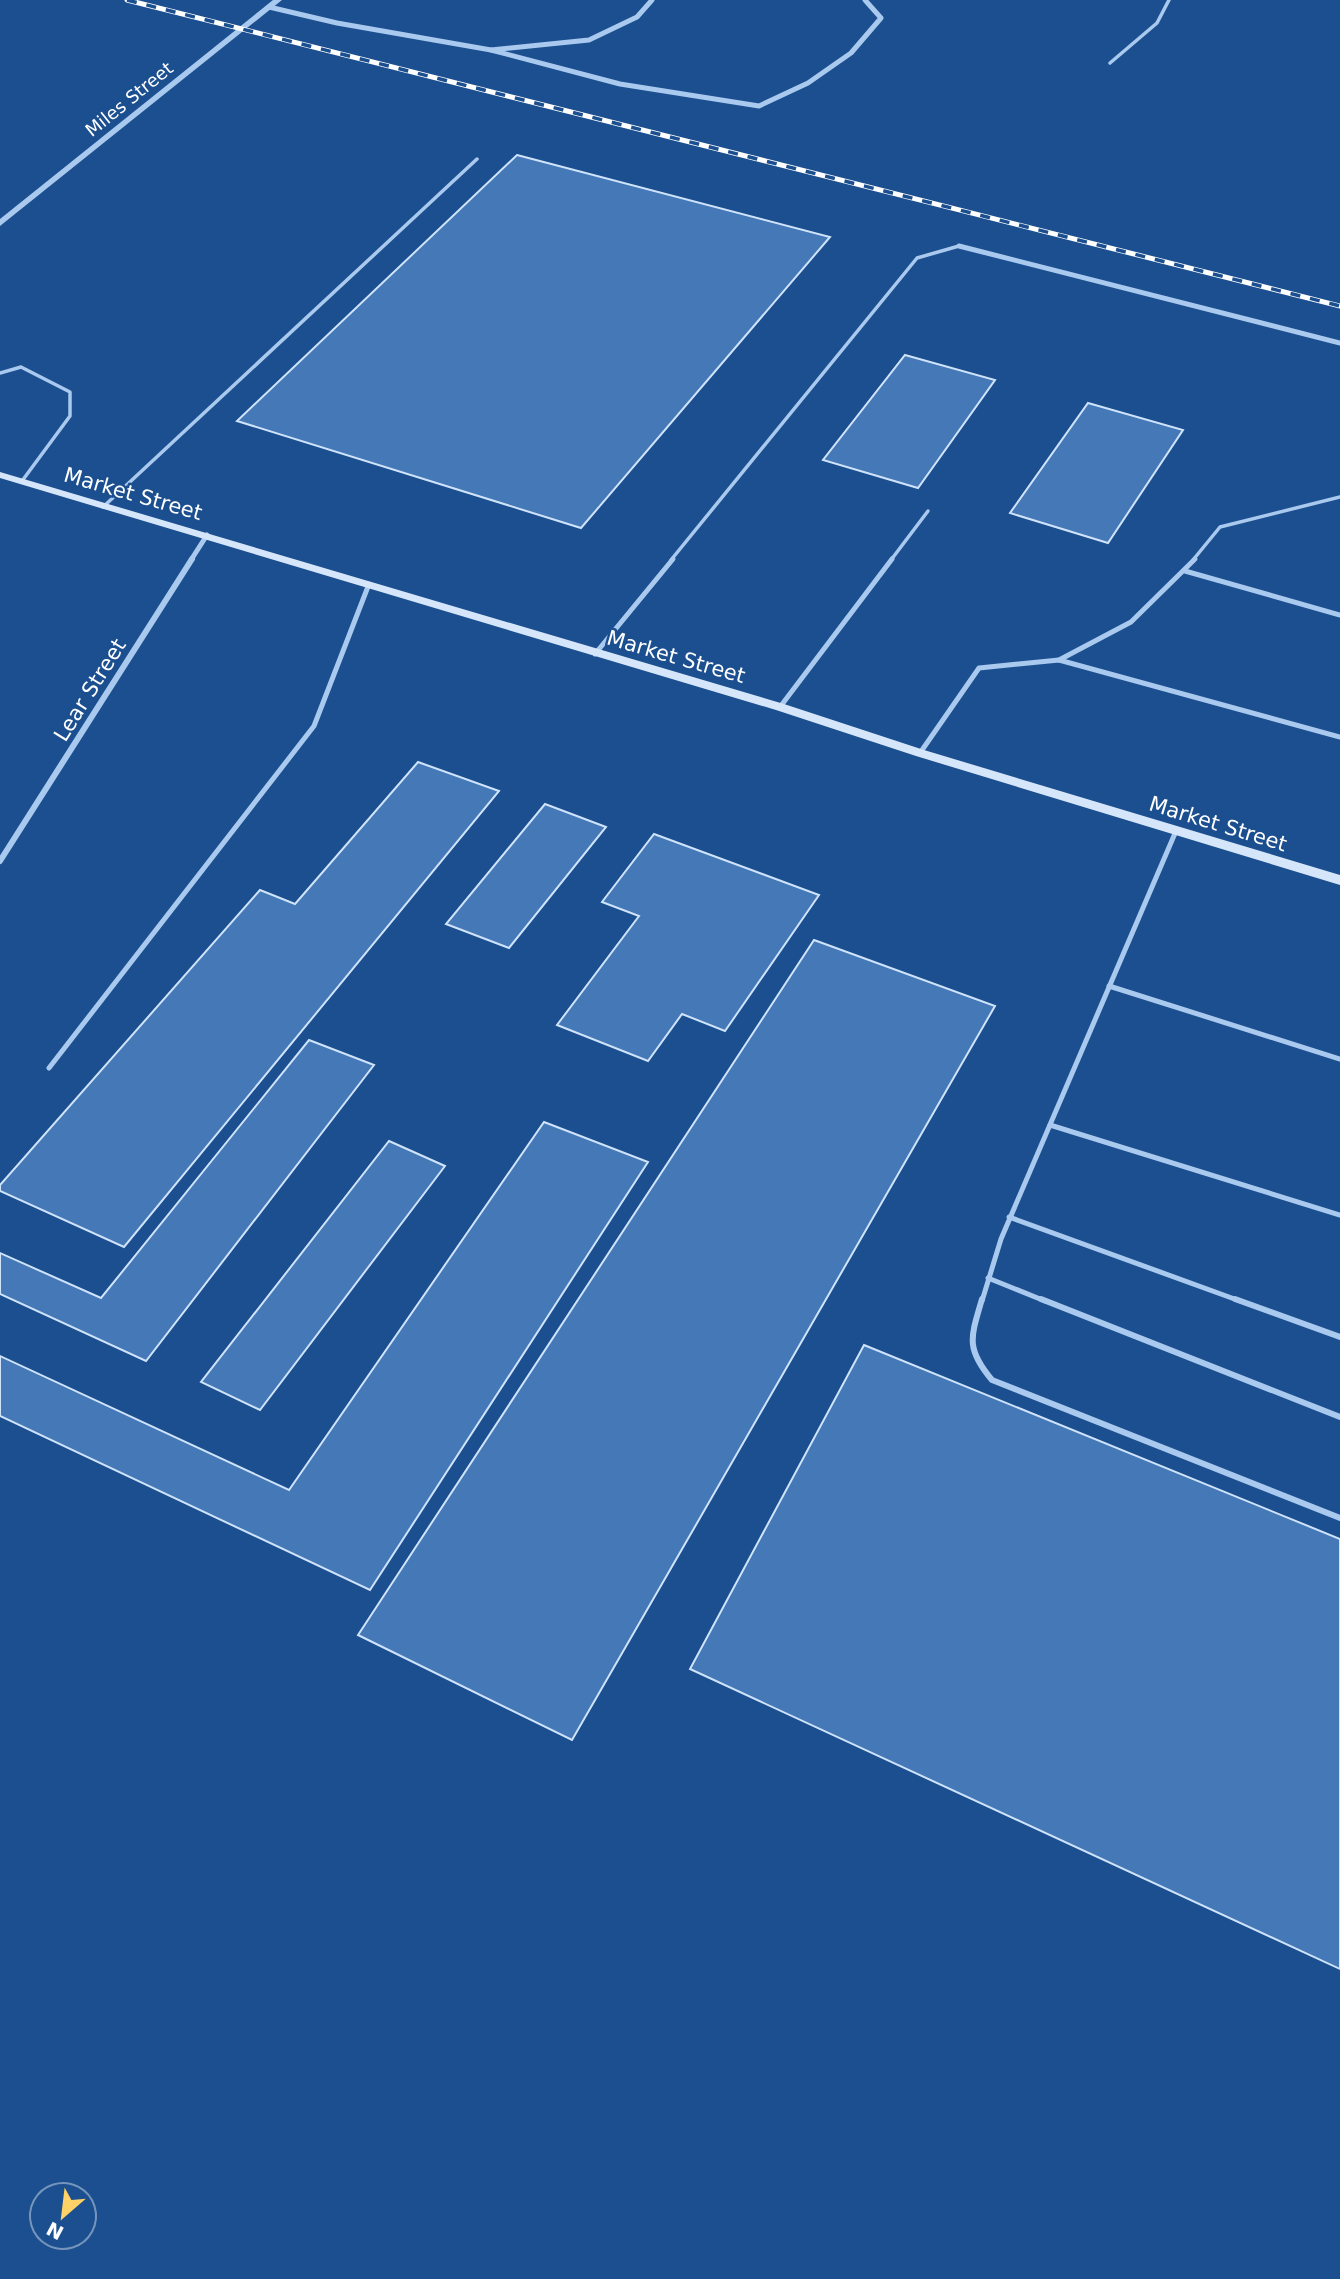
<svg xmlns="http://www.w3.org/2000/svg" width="1340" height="2279" viewBox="0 0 1340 2279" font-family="'DejaVu Sans',sans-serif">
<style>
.building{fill:#4478b7;stroke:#cfe3fa;stroke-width:2}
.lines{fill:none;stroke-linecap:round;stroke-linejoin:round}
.service-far2{stroke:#a9c9ee;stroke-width:3.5}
.service-far1{stroke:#a9c9ee;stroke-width:5}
.service{stroke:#a9c9ee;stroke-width:6}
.minor-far1{stroke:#a9c9ee;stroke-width:5}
.minor{stroke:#a9c9ee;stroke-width:6}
.tertiary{fill:#a9c9ee;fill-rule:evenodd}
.secondary{fill:#d6e6fa;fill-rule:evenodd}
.rail-casing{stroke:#fff;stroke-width:5}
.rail{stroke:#1b4f8f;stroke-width:3.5;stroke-dasharray:10;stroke-linecap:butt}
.labels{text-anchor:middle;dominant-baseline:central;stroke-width:5;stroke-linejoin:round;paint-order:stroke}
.far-street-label{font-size:18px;fill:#fff;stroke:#1b4f8f}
.street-label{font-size:21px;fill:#fff;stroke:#1b4f8f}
</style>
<rect width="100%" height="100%" fill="#1b4f8f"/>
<g class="building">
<polygon points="517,155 830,237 581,528 237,421"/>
<polygon points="905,355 995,380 918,488 823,460"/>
<polygon points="1088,403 1183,430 1108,543 1010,513"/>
<polygon points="418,762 499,791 124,1247 0,1191 0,1185 260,890 295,904"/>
<polygon points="545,804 606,827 509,948 446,924"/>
<polygon points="654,834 819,895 725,1031 682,1014 648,1061 557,1025 639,916 602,902"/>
<polygon points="814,940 995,1006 572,1740 358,1635"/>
<polygon points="309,1040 374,1065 146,1361 0,1294 0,1253 101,1298"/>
<polygon points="544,1122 648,1162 370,1590 0,1416 0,1356 289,1490"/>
<polygon points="389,1141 445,1166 260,1410 201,1382"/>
<polygon points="864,1345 1340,1539 1340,1969 690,1669"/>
</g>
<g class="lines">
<g class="service-far2">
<polyline points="1110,63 1157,23 1169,0"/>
<polyline points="0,373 21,367 70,392 70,416 22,481"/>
<polyline points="103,507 477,159"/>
<polyline points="671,560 917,258 959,246"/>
<polyline points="891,560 928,511"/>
<polyline points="1193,560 1220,527 1340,497"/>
</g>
<g class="service-far1">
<polyline points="1185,571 1340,615"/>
<polyline points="595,654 673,559"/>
<polyline points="1059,660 1131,622 1195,559"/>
<polyline points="780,707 892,559"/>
<polyline points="920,753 979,668 1059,660 1340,737"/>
<polyline points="1109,986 1340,1059"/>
<polyline points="49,1068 314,726 369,584"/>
<polyline points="1050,1125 1340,1215"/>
<polyline points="1009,1217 1240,1301"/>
<polyline points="988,1278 1045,1301"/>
<polyline points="982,1301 1001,1239 1176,831"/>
</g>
<g class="service">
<path d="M982,1299C971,1337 965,1348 992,1380L1340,1518"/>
<polyline points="1041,1299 1340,1417"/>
<polyline points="1235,1299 1340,1337"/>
</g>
<g class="minor-far1">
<polyline points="269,7 337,23 491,50 589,40 637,17 652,0"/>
<polyline points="491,50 620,84 759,106 808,83 851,53 881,18 865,0"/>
<polyline points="959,246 1340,343"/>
<polyline points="191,560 207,535"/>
</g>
<polyline class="minor" points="0,861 192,559"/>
<polygon class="tertiary" points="273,0 282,0 0,226 0,219"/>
<polygon class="secondary" points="0,472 784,704 924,750 1340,875 1340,885 916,756 776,710 0,478"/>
<g class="rail-casing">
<polyline id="rail" points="127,0 1340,306"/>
</g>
<use href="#rail" class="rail"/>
</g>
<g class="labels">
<g class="far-street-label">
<text transform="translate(129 99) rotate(-39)">Miles Street</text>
</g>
<g class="street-label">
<text transform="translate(133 494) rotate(16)">Market Street</text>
<text transform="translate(676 657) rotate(16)">Market Street</text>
<text transform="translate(90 690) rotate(-58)">Lear Street</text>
<text transform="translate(1218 824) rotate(17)">Market Street</text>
</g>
</g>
<g transform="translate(63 2216) rotate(208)"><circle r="33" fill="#1b4f8f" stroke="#7695bc" stroke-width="2"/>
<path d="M0-5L12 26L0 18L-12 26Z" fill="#ffd166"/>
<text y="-10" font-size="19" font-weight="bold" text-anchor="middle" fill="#ffffff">N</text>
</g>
</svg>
